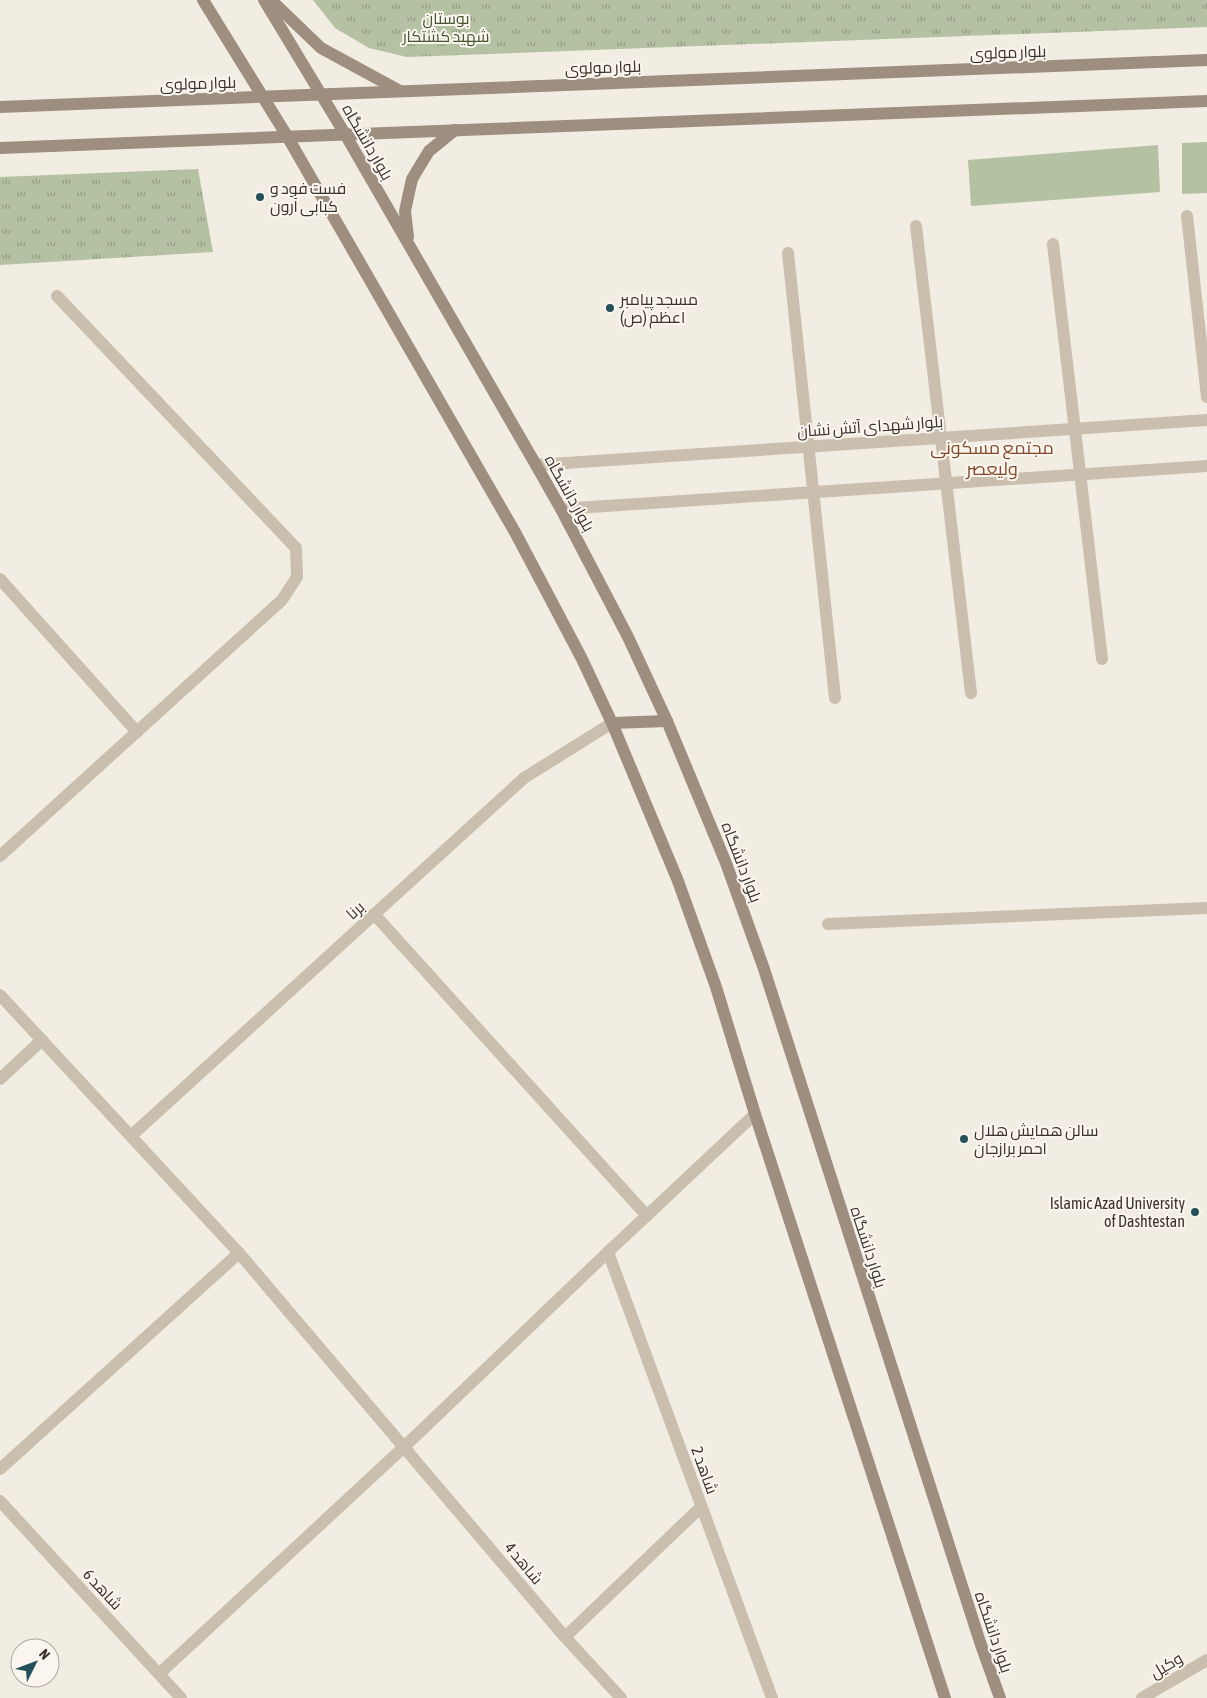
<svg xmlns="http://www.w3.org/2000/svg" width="1207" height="1698" viewBox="0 0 1207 1698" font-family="'Asap Condensed',Cairo,sans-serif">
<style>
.green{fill:#b4c1a2}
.park{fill:url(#park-tufts)}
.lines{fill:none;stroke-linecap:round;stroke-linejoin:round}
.minor{stroke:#cabeae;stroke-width:12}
.tertiary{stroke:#cabeae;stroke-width:12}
.secondary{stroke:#9e8e7f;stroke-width:12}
.poi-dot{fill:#245059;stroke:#faf6ef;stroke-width:2}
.labels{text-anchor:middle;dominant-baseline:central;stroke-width:4;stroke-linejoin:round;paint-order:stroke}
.park-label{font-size:16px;fill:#455631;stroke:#faf6ef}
.street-label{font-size:16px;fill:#3a322c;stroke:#faf6ef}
.poi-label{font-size:16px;fill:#3a322c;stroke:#faf6ef;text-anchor:start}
.neighbourhood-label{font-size:18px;fill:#84492a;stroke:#faf6ef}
</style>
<defs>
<pattern id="park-tufts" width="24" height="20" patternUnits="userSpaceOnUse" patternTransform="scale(1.25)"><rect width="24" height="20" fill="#b4c1a2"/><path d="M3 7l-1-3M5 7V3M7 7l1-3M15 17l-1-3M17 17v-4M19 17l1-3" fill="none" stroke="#939d84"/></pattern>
</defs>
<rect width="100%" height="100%" fill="#f2ede2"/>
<g class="green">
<polygon points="1207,142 1207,193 1182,194 1182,143"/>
<polygon points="1158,145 1160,192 971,206 968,160"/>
</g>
<g class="park">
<polygon points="313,0 1207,0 1207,27 407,57 369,48 335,28"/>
<polygon points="198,169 213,252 0,265 0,177"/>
</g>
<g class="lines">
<g class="minor">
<polyline points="1187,216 1207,397"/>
<polyline points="916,226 971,693"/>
<polyline points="1053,244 1102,659"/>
<polyline points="788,253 835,698"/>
<polyline points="536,465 1207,420"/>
<polyline points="561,509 1207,466"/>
<polyline points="0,579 137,732"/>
<polyline points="0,856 282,600 297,577 296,548 57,296"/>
<polyline points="374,914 647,1216"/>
<polyline points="828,924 1207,908"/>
<polyline points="0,995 239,1253 565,1637 621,1698"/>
<polyline points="0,1079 42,1040"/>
<polyline points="131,1136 524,778 612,723"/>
<polyline points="608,1252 772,1698"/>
<polyline points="0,1469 239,1253"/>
<polyline points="0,1501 181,1698"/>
<polyline points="565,1637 701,1507"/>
<polyline points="159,1674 404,1447 608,1252 755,1114"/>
</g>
<polyline class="tertiary" points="1142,1698 1207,1660"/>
<g class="secondary">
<polyline points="203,0 287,136 516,534 582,659 612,723 678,881 716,987 755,1114 945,1698"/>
<polyline points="264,0 345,134 536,465 561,509 628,637 667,721 726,863 764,969 980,1642 1000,1698"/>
<polyline points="271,0 321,48 400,91"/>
<polyline points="0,107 1207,60"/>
<polyline points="0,148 1207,101"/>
<polyline points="408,237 405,211 412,179 429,151 455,130"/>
<polyline points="612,723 667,721"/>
</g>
</g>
<g class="poi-dot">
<circle cx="260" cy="197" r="5"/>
<circle cx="610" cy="308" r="5"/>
<circle cx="964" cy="1139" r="5"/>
<circle cx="1195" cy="1212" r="5"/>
</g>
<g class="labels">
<g class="park-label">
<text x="446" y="18">بوستان<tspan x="446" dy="18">شهید کشتکار</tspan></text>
</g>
<g class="street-label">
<text transform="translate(1008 52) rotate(-2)">بلوار مولوی</text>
<text transform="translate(603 67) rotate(-2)">بلوار مولوی</text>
<text transform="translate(198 83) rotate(-2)">بلوار مولوی</text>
<text transform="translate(368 142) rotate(60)">بلوار دانشگاه</text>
<text transform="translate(870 426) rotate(-4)">بلوار شهدای آتش نشان</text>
<text transform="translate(570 493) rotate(61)">بلوار دانشگاه</text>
<text transform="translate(742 862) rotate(69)">بلوار دانشگاه</text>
<text transform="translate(355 910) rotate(-42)">برنا</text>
<text transform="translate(869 1247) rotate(72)">بلوار دانشگاه</text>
<text transform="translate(705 1470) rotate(70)">شاهد 2</text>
<text transform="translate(524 1563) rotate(50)">شاهد 4</text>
<text transform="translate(103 1589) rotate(47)">شاهد 6</text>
<text transform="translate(994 1632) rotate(71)">بلوار دانشگاه</text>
<text transform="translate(1166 1665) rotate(-31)">وکیل</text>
</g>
<g class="poi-label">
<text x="270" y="188">فست فود و<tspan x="270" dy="18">کبابی آرون</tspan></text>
<text x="620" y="299">مسجد پیامبر<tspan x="620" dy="18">اعظم (ص)</tspan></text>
<text x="974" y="1130">سالن همایش هلال<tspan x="974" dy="18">احمر برازجان</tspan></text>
<text x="1185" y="1203" text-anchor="end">Islamic Azad University<tspan x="1185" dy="18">of Dashtestan</tspan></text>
</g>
<g class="neighbourhood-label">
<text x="992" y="447">مجتمع مسکونی<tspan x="992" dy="21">ولیعصر</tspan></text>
</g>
</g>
<g transform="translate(35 1663) rotate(48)"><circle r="24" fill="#faf6ef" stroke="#ada8a1"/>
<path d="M0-4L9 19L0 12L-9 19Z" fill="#245059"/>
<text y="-8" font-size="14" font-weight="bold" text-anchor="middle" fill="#3a322c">N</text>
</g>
</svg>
